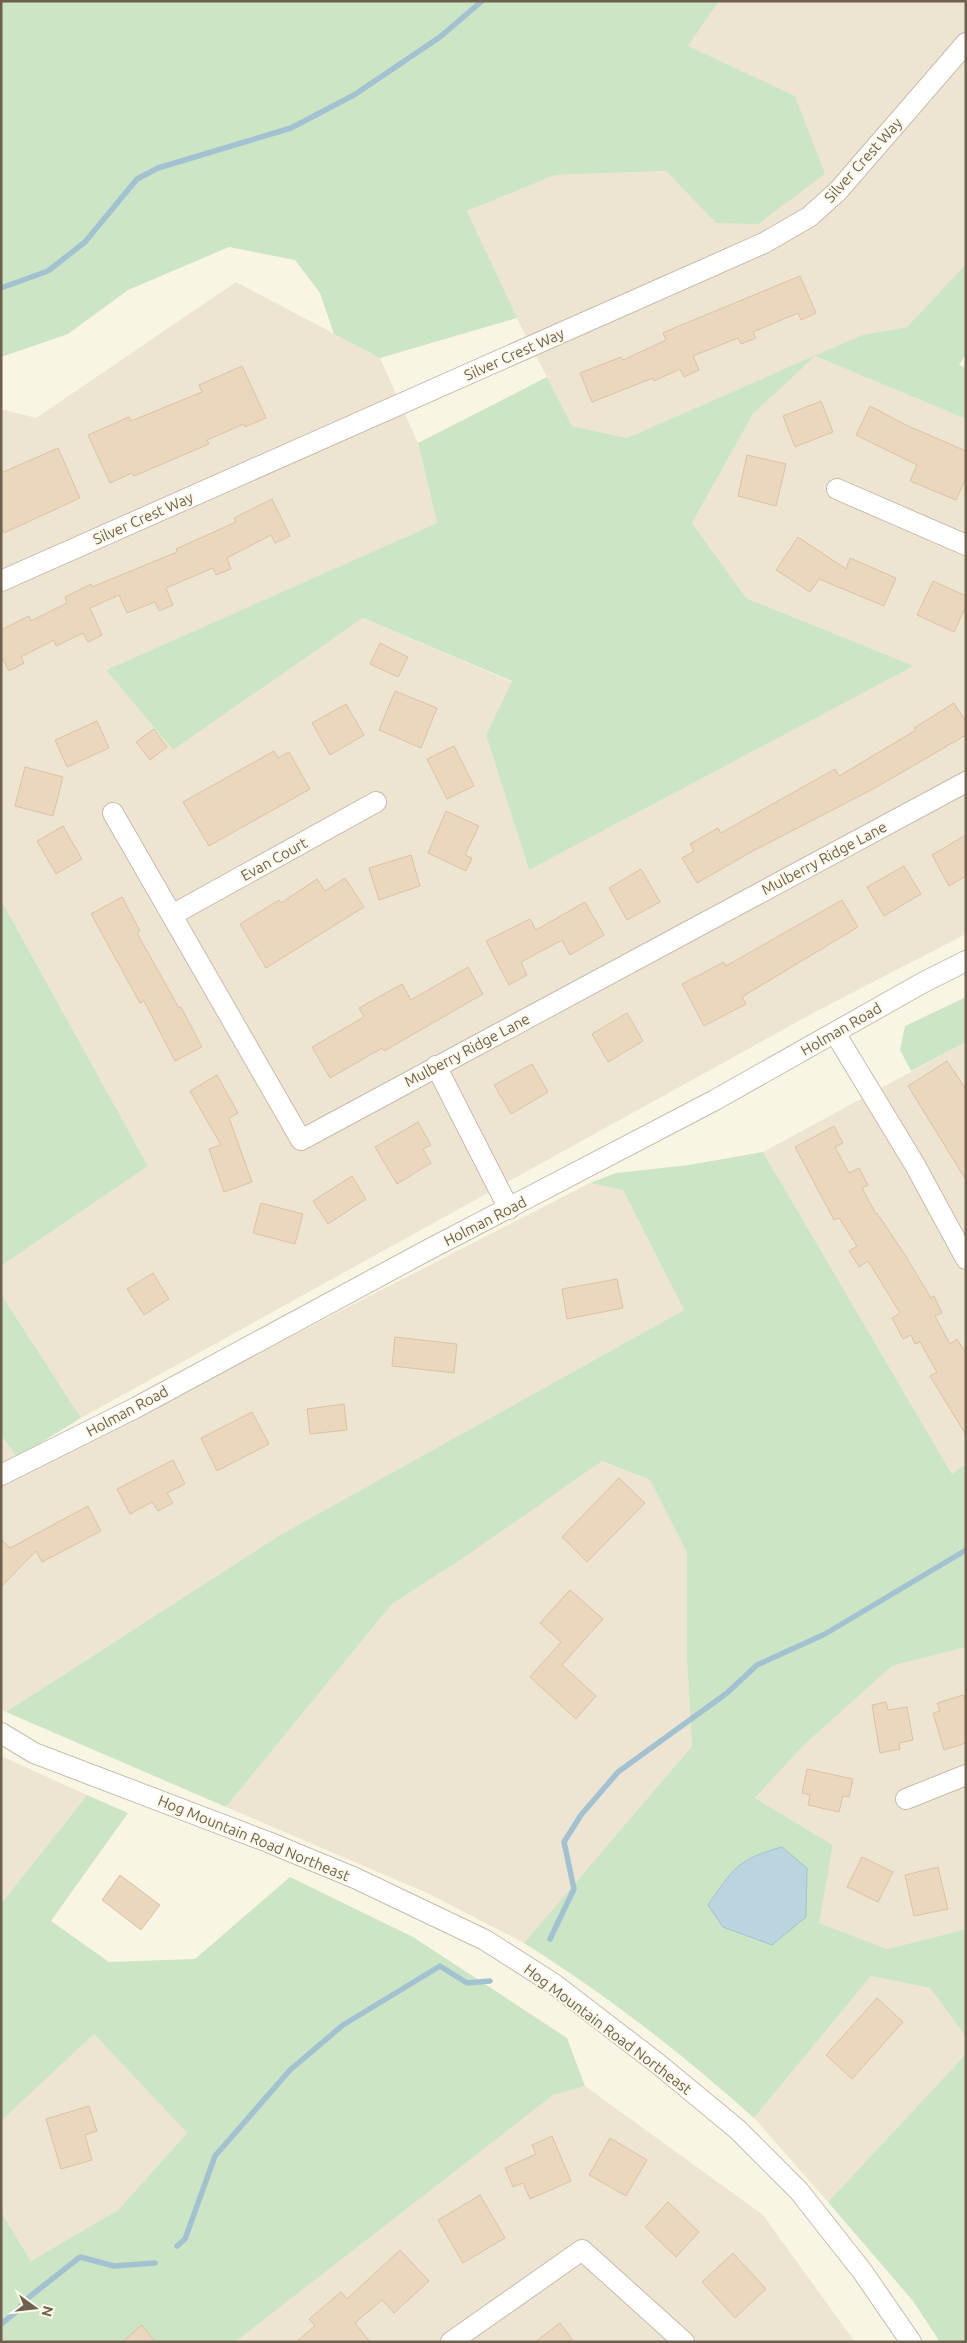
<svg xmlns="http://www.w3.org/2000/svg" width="967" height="2343" viewBox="0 0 967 2343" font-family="Ubuntu,sans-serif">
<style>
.residential{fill:#ede5d2}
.green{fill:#cce5c5}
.water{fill:#bbd5e0;stroke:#a3c2d1}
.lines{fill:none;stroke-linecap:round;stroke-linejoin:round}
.stream{stroke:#a3c2d1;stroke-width:5.5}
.building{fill:#ead7bd;stroke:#dcc2a1}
.minor-casing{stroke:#c7bcaa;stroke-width:22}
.minor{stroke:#fff;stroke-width:20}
.labels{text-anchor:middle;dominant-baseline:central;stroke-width:4;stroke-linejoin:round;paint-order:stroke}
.street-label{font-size:15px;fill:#6f5f4d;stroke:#fdf9ea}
</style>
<rect width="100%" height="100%" fill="#f9f5e4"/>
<g class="residential">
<polygon points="719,1 966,1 966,264 907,327 862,335 815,356 966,419 966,934 815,1012 81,1418 1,1294 1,1266 148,1166 1,900 1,409 36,418 236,282 380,358 418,443 437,523 106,670 173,750 363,618 512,682 486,735 529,870 914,666 746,598 692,523 753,414 813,357 627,438 572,426 509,303 467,211 555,175 666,171 716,222 795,96 687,46"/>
<polygon points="966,1042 966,1464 952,1474 763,1152"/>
<polygon points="590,1183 623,1189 684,1310 280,1535 6,1712 1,1709 1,1485"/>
<polygon points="1,1435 17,1457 1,1465"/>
<polygon points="601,1461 650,1480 687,1553 687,1660 692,1746 524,1943 427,1893 226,1807 392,1604 465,1557"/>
<polygon points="966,1647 966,1927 959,1931 887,1949 818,1923 833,1845 755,1798 803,1746 892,1666"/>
<polygon points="1,1756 87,1795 1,1904"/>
<polygon points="871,1976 930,1988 966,2037 966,2054 828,2202 754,2118"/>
<polygon points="94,2034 187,2133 118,2210 31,2261 1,2212 1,2121"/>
<polygon points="585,2086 763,2215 855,2342 235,2342 553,2094"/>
</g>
<g class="green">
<polygon points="1,1 719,1 688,46 795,96 825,174 758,224 716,223 666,171 555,175 467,211 517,318 380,358 334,334 320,293 295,260 229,247 128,290 68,334 1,357"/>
<polygon points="966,264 966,354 959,365 966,368 966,419 815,356 753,414 692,523 746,598 914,666 529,870 486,735 512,681 363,618 173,750 106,670 437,523 418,443 547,377 572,426 627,438 862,335 907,327"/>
<polygon points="1,900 148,1166 1,1266"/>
<polygon points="966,997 966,1042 911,1071 900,1050 905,1026"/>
<path d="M763,1152L952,1474L966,1464V1647L892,1666L803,1746L755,1798L833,1845L819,1923L887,1949L959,1931L966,1927V2037L930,1988L871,1976L754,2118C683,2054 605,1994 524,1943L692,1746L687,1660V1553L650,1480L602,1461L465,1557L392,1604L226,1807L6,1712L280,1535L684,1310L623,1190L590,1183L616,1173L689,1165Z"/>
<polygon points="1,1294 81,1418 17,1457 1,1435"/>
<polygon points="87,1795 128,1813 51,1921 109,1962 195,1959 290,1877 413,1937 567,2038 585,2086 553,2095 235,2342 1,2342 1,2212 31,2261 118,2210 187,2133 94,2034 1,2121 1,1904"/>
<polygon points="966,2054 966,2342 940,2342 913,2301 828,2202"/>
</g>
<path class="water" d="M782,1847L807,1868L806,1917L772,1945L723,1927L708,1905C733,1869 737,1859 782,1847Z"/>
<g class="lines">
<g class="stream">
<polyline points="1,288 48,271 85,242 137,179 158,168 291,128 354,95 440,37 482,1"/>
<polyline points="550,1939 574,1889 564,1842 581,1815 618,1772 727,1693 757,1665 825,1634 966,1550"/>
<polyline points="177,2246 185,2239 215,2156 290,2070 343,2025 440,1966 467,1983 490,1981"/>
<polyline points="1,2324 16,2312 28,2298 80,2257 114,2266 155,2263"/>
</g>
</g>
<g class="building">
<polygon points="800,276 816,313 801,320 798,313 753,332 756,338 741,344 738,338 693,356 699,370 684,377 680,369 654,381 653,378 592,402 580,373 621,357 623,360 666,340 663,333 674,328"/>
<polygon points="242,366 266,418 245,427 244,424 207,440 209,444 134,476 132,473 110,483 88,435 129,417 131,421 202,392 199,385"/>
<polygon points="821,401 833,432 795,447 783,416"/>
<polygon points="870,406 908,426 966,451 966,478 956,500 910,481 917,465 856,435"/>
<polygon points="58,448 80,498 4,533 1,525 1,473"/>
<polygon points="747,455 786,464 776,506 738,496"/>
<polygon points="272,499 290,536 275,543 271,535 227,558 231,569 216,575 213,568 166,588 173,605 159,611 155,602 127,613 119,595 90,608 102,635 88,642 83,633 56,646 54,640 21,657 24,663 9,671 1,656 1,630 29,616 31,621 67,603 65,597 91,584 92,587 177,552 176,549 236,522 234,518"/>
<polygon points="798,537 846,569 850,558 896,578 884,606 819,579 810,592 776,570"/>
<polygon points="933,581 966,596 966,606 954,632 917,615"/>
<polygon points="380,643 408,657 398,677 370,664"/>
<polygon points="395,691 437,708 421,748 379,730"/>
<polygon points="954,703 966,722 966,735 875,788 751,852 697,883 682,858 694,851 690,844 718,828 721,833 835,769 839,776 916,730 914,728"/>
<polygon points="346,704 364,735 330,755 312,723"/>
<polygon points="97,721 109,748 67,767 55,740"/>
<polygon points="154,729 167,747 150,760 136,742"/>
<polygon points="454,746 474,786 447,799 427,759"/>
<polygon points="274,751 278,758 289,752 310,789 209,846 183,802"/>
<polygon points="25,767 63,777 53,816 15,806"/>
<polygon points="446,811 479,826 465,855 472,858 466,871 428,853"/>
<polygon points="63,826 82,859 56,874 37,841"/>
<polygon points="966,835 966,876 949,886 932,855"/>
<polygon points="411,855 420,886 379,900 369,868"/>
<polygon points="904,866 921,894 884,916 867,887"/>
<polygon points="641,869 660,902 627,920 609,888"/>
<polygon points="345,878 364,907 266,968 240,924 279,900 281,903 317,879 325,891"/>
<polygon points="122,897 140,931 137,933 179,1008 181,1007 202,1047 175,1061 144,1001 140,1003 91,914"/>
<polygon points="842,900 858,927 742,997 746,1004 704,1026 682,984 724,962 726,966"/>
<polygon points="585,902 604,935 570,955 562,940 521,962 527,975 509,985 486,941 530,919 536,930"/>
<polygon points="468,967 483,994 384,1051 382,1048 330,1078 312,1047 364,1017 359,1008 402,984 411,1000"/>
<polygon points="627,1013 643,1041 608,1062 592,1034"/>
<polygon points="947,1061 966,1089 966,1180 908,1086"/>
<polygon points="532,1064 548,1092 511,1114 494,1085"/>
<polygon points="217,1075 238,1113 229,1118 252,1182 224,1192 209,1149 221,1145 190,1091"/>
<polygon points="418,1122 431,1145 423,1149 431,1163 397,1184 375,1147"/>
<polygon points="834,1126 843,1143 835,1147 849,1173 859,1168 868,1185 862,1188 876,1214 877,1213 905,1255 931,1298 934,1296 942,1313 935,1316 950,1344 957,1339 966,1353 966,1435 930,1376 937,1372 920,1342 915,1344 911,1335 903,1339 892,1318 900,1313 868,1261 859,1267 849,1251 857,1246 839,1218 834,1220 795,1147"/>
<polygon points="352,1176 366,1199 328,1224 313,1201"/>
<polygon points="261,1203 303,1214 295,1244 253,1233"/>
<polygon points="153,1273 169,1299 144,1315 127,1289"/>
<polygon points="617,1279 623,1308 567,1319 562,1289"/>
<polygon points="395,1337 457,1344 454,1373 392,1366"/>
<polygon points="344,1404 347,1430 310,1434 307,1409"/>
<polygon points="252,1412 269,1444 217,1471 201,1438"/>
<polygon points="173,1460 185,1484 167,1493 173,1503 158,1511 152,1502 130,1514 117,1489"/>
<polygon points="619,1478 645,1503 587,1562 562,1537"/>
<polygon points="88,1506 101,1531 42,1562 36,1551 1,1587 1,1539 10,1548"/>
<polygon points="570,1590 603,1619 562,1665 596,1696 576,1719 530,1677 561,1642 540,1623"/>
<polygon points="963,1695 966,1703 966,1743 944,1750 933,1713 940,1711 937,1703"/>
<polygon points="886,1702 888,1710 907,1707 913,1740 899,1743 900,1749 880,1753 872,1705"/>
<polygon points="807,1769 853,1779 849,1797 843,1796 839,1812 808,1805 810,1795 802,1793"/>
<polygon points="862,1857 893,1872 878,1902 847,1887"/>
<polygon points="938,1867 948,1909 914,1916 905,1875"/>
<polygon points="120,1875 160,1905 141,1930 102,1900"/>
<polygon points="877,1998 903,2022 852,2079 826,2055"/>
<polygon points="89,2106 97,2131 85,2135 92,2160 61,2169 46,2119"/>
<polygon points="552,2136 571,2181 530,2199 523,2183 513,2187 505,2168 536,2154 532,2145"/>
<polygon points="610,2138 647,2160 626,2196 589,2175"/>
<polygon points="480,2195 505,2238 463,2263 438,2220"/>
<polygon points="668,2202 699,2232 676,2257 645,2227"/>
<polygon points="400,2250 429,2281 394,2313 382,2300 355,2323 370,2342 296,2342 315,2326 309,2319 341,2292 347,2299"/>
<polygon points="733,2253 766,2289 735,2318 702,2282"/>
<polygon points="560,2323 574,2342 535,2342"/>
<polygon points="142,2325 155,2342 122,2342"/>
</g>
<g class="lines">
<g class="minor-casing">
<g id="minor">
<polyline points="837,489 966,545"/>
<polyline points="1,581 764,243 809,217 838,191 966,43"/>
<polyline points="113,813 301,1140 966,782"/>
<polyline points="172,915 376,802"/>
<polyline points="835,1033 915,1165 966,1259"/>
<polyline points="436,1066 509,1209"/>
<polyline points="1,1475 137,1407 424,1252 715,1100 924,982 966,961"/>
<polyline points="1,1733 34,1753 268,1842 355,1878 485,1940 554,1984 657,2063 737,2129 799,2191 862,2271 911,2342"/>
<polyline points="906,1799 966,1775"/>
<polyline points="451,2342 582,2250 684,2342"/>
</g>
</g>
<use href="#minor" class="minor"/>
</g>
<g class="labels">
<g class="street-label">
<text transform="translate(863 160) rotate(-48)">Silver Crest Way</text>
<text transform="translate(514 354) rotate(-24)">Silver Crest Way</text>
<text transform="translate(143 518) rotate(-24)">Silver Crest Way</text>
<text transform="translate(824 858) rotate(-28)">Mulberry Ridge Lane</text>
<text transform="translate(274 859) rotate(-29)">Evan Court</text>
<text transform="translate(841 1029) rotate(-30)">Holman Road</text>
<text transform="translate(467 1050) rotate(-28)">Mulberry Ridge Lane</text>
<text transform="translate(485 1221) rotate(-27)">Holman Road</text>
<text transform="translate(127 1411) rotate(-28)">Holman Road</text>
<text transform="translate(254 1838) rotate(22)">Hog Mountain Road Northeast</text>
<text transform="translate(608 2029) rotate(37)">Hog Mountain Road Northeast</text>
</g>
</g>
<rect width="967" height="2343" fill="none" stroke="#6f5f4d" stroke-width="5"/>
<g transform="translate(35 2308) rotate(105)" stroke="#fdf9ea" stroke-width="4" paint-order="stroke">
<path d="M0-4L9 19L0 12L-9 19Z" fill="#6f5f4d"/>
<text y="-8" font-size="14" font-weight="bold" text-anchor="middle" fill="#6f5f4d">N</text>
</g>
</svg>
